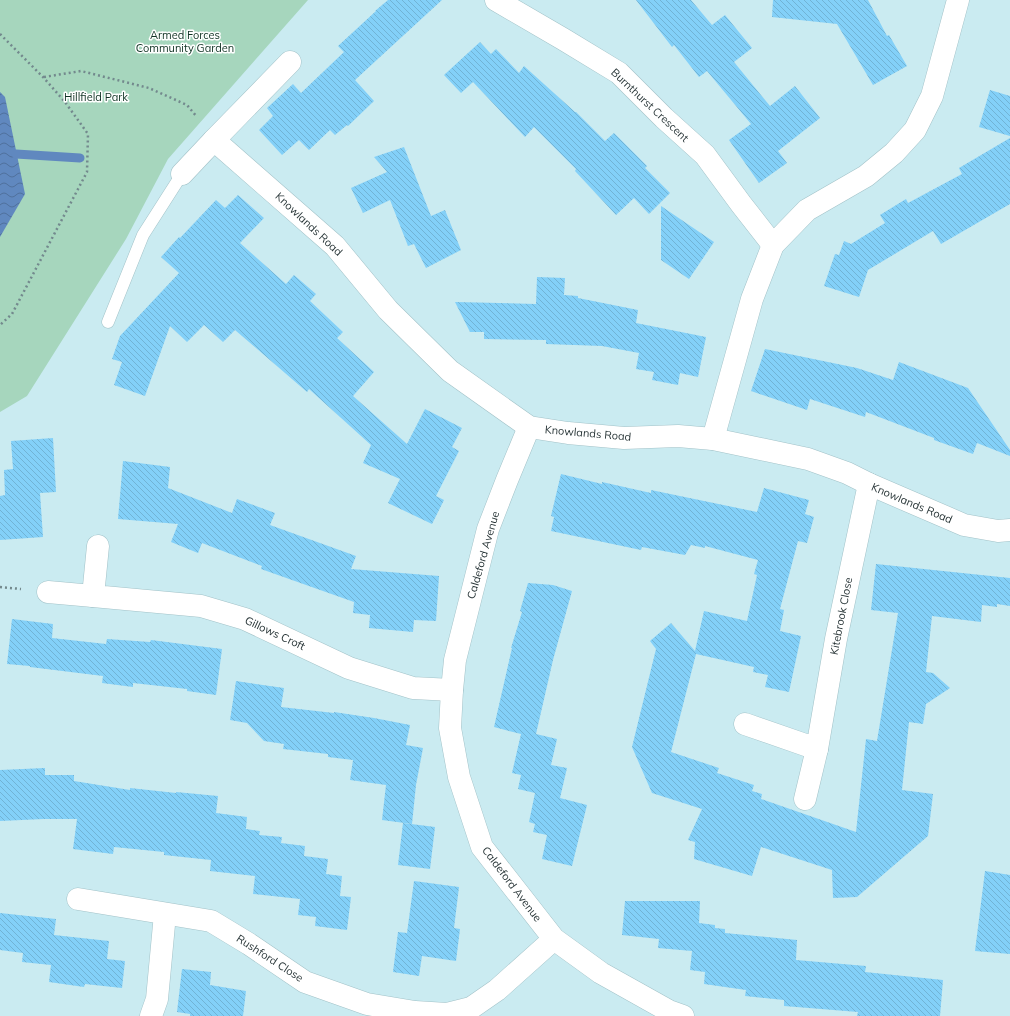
<svg xmlns="http://www.w3.org/2000/svg" width="1010" height="1016" viewBox="0 0 1010 1016" font-family="Mulish,sans-serif">
<style>
.green{fill:#a6d6bd}
.water{fill:url(#water-waves)}
.lines{fill:none;stroke-linecap:round;stroke-linejoin:round}
.stream{stroke:#6088bf;stroke-width:9}
.building{fill:url(#building-back-hatch)}
.lane-casing{stroke:#a2c2c8;stroke-width:13}
.street-casing{stroke:#a2c2c8;stroke-width:23}
.path{stroke:#73898d;stroke-width:2.5;stroke-dasharray:2 3;stroke-linecap:butt}
.lane{stroke:#fff;stroke-width:12}
.street{stroke:#fff;stroke-width:22}
.labels{text-anchor:middle;dominant-baseline:central;stroke-width:3;stroke-linejoin:round;paint-order:stroke}
.park-label{font-size:11px;fill:#0f3223;stroke:#fff}
.street-label{font-size:11px;fill:#293638;stroke:#fff}
</style>
<defs>
<pattern id="water-waves" width="16" height="10" patternUnits="userSpaceOnUse"><rect width="16" height="10" fill="#6088bf"/><path d="M0 5q4-4 8 0t8 0" fill="none" stroke="#4f709c"/></pattern>
<pattern id="building-back-hatch" width="6" height="6" patternUnits="userSpaceOnUse"><rect width="6" height="6" fill="#83d0f8"/><path d="M-1 5l2 2M0 0l6 6M5-1l2 2" fill="none" stroke="#71b3d5"/></pattern>
</defs>
<rect width="100%" height="100%" fill="#caebf1"/>
<polygon class="green" points="0,0 308,0 168,159 126,239 27,396 0,412"/>
<polygon class="water" points="0,92 5,97 25,194 0,237"/>
<g class="lines">
<polyline class="stream" points="16,154 80,158"/>
</g>
<g class="building">
<polygon points="388,0 442,0 355,80 374,101 348,126 347,125 335,135 330,130 309,150 299,140 282,155 259,130 273,116 267,108 293,84 301,93 344,52 338,46 376,11 375,11"/>
<polygon points="636,0 691,0 712,25 725,15 752,48 734,62 770,106 795,86 820,118 778,151 787,163 759,183 729,140 751,124 707,71 699,77 674,45 672,47"/>
<polygon points="773,0 868,0 887,36 889,35 907,66 873,85 837,24 772,17"/>
<polygon points="480,42 491,54 496,49 519,73 524,66 575,112 576,112 605,141 614,133 647,166 645,168 670,193 649,214 634,198 616,215 575,171 576,169 534,127 525,137 473,82 461,93 444,75"/>
<polygon points="990,90 1010,96 1010,136 979,127"/>
<polygon points="1010,138 1010,204 941,244 933,231 868,270 859,297 824,286 835,254 839,255 844,241 851,244 885,223 880,215 906,199 908,203 962,174 959,168"/>
<polygon points="404,147 431,216 445,210 461,250 426,268 414,244 408,246 390,200 363,213 351,188 387,172 374,157"/>
<polygon points="238,195 264,218 240,243 286,284 294,275 316,294 310,301 343,332 337,338 374,372 353,396 407,444 425,409 462,428 452,447 459,451 436,496 444,500 432,524 388,503 400,479 363,463 371,445 309,389 307,392 235,330 223,342 204,325 187,342 170,326 145,396 114,385 122,362 112,359 120,336 179,273 161,257 179,237 180,238 216,200 225,208"/>
<polygon points="661,206 714,242 689,279 661,260"/>
<polygon points="537,277 565,278 564,295 578,296 578,298 638,310 636,323 706,337 698,377 680,373 678,385 652,380 654,372 636,369 639,353 602,346 546,344 546,340 484,339 484,332 470,332 455,302 536,304"/>
<polygon points="765,349 857,368 893,380 899,362 968,388 1010,450 1010,456 977,443 973,454 934,440 934,438 866,412 865,417 810,399 807,410 751,391"/>
<polygon points="53,438 56,492 40,493 43,537 0,540 0,496 5,495 4,470 13,469 11,441"/>
<polygon points="123,461 170,467 168,488 232,513 237,499 275,513 270,525 356,556 351,569 439,576 436,621 414,620 413,632 369,628 370,615 353,613 354,602 261,569 262,566 202,543 198,553 171,542 178,524 118,519"/>
<polygon points="561,474 602,484 602,482 651,493 651,490 757,512 764,488 809,500 805,514 814,517 807,543 798,541 780,609 784,610 780,631 801,636 789,692 765,687 768,675 753,672 754,667 696,654 671,752 719,768 717,773 754,785 752,791 762,794 761,799 856,832 866,739 877,741 898,613 871,610 876,564 1010,578 1010,606 997,604 997,607 982,605 981,622 932,616 926,672 933,673 950,688 926,704 923,724 909,722 902,790 933,794 928,836 857,897 833,898 832,870 761,847 752,876 694,859 695,842 688,840 702,809 652,793 632,747 656,649 650,641 671,623 695,651 704,611 747,621 757,575 754,574 758,560 705,546 705,548 691,545 685,555 642,547 641,550 551,531 554,517 551,516"/>
<polygon points="528,583 553,585 572,591 553,660 536,734 557,739 551,765 567,768 560,798 587,805 572,866 542,859 547,835 533,832 535,824 529,822 535,793 518,789 521,775 512,773 521,734 494,727 512,648 511,648 522,612 520,611"/>
<polygon points="12,619 53,624 52,638 106,644 107,639 150,642 151,640 222,649 216,695 187,691 187,689 133,683 133,687 102,683 103,676 30,667 30,666 7,664"/>
<polygon points="236,681 284,688 281,707 334,713 334,712 374,718 410,725 406,745 423,748 416,785 412,824 382,820 386,785 350,780 353,760 328,757 328,754 283,749 284,744 264,741 247,723 230,720"/>
<polygon points="45,768 45,775 74,775 74,781 130,790 130,788 176,793 176,792 218,796 216,813 247,817 246,829 260,831 259,835 282,837 281,843 305,846 304,856 328,859 326,874 342,876 340,896 351,897 347,930 315,926 316,917 298,915 300,899 253,894 255,876 210,871 211,860 164,855 164,852 114,847 113,854 73,849 77,819 44,819 0,821 0,770"/>
<polygon points="403,823 435,827 430,869 398,865"/>
<polygon points="985,871 1010,875 1010,954 975,951"/>
<polygon points="414,881 459,887 454,928 460,929 456,961 422,956 419,976 393,972 398,932 407,933"/>
<polygon points="625,901 700,901 699,923 715,925 715,928 725,929 725,933 797,940 796,960 866,966 865,972 943,980 940,1016 857,1016 858,1012 784,1006 784,1000 745,996 746,990 704,984 705,972 690,970 692,951 658,948 659,939 622,935"/>
<polygon points="0,913 56,919 54,935 109,941 107,959 125,961 122,988 85,984 84,987 49,982 51,965 22,962 23,953 0,950"/>
<polygon points="182,969 211,972 210,985 246,991 243,1016 190,1016 190,1014 177,1012"/>
</g>
<g class="lines">
<g class="lane-casing">
<polyline id="lane" points="108,322 143,235 182,174"/>
</g>
<g class="street-casing">
<g id="street">
<polyline points="496,0 563,39 619,73 664,118 705,155 741,204 773,245"/>
<polyline points="290,62 214,140 335,246 388,310 450,371 529,427 568,433 624,438 678,436 713,439 808,459 847,473 869,484 964,525 998,531 1010,530"/>
<polyline points="182,174 214,140"/>
<polyline points="529,427 507,480 488,529 455,660 452,690 450,728 459,777 482,847 554,939 601,973 669,1011 683,1016"/>
<polyline points="713,439 752,299 773,245 807,210 866,176 894,153 915,130 932,96 958,0"/>
<polyline points="98,546 93,596 201,606 245,619 349,668 413,688 452,690"/>
<polyline points="48,592 93,596"/>
<polyline points="745,724 817,749 836,639 869,484"/>
<polyline points="805,799 817,749"/>
<polyline points="78,899 211,921 249,944 305,982 367,1004 415,1012 447,1014 471,1008 497,990 554,939"/>
<polyline points="151,1016 157,999 165,914"/>
</g>
</g>
<g class="path">
<polyline points="0,34 43,77 65,102 88,134 87,172 12,314 0,325"/>
<polyline points="44,77 81,71 149,88 187,105 197,117"/>
<polyline points="0,587 21,589"/>
</g>
<use href="#lane" class="lane"/>
<use href="#street" class="street"/>
</g>
<g class="labels">
<g class="park-label">
<text x="185" y="35">Armed Forces<tspan x="185" dy="13">Community Garden</tspan></text>
<text x="96" y="97">Hillfield Park</text>
</g>
<g class="street-label">
<text transform="translate(650 105) rotate(43)">Burnthurst Crescent</text>
<text transform="translate(309 224) rotate(43)">Knowlands Road</text>
<text transform="translate(588 433) rotate(5)">Knowlands Road</text>
<text transform="translate(912 503) rotate(23)">Knowlands Road</text>
<text transform="translate(483 555) rotate(-74)">Caldeford Avenue</text>
<text transform="translate(841 616) rotate(-79)">Kitebrook Close</text>
<text transform="translate(275 633) rotate(25)">Gillows Croft</text>
<text transform="translate(512 884) rotate(53)">Caldeford Avenue</text>
<text transform="translate(270 958) rotate(33)">Rushford Close</text>
</g>
</g>
</svg>
